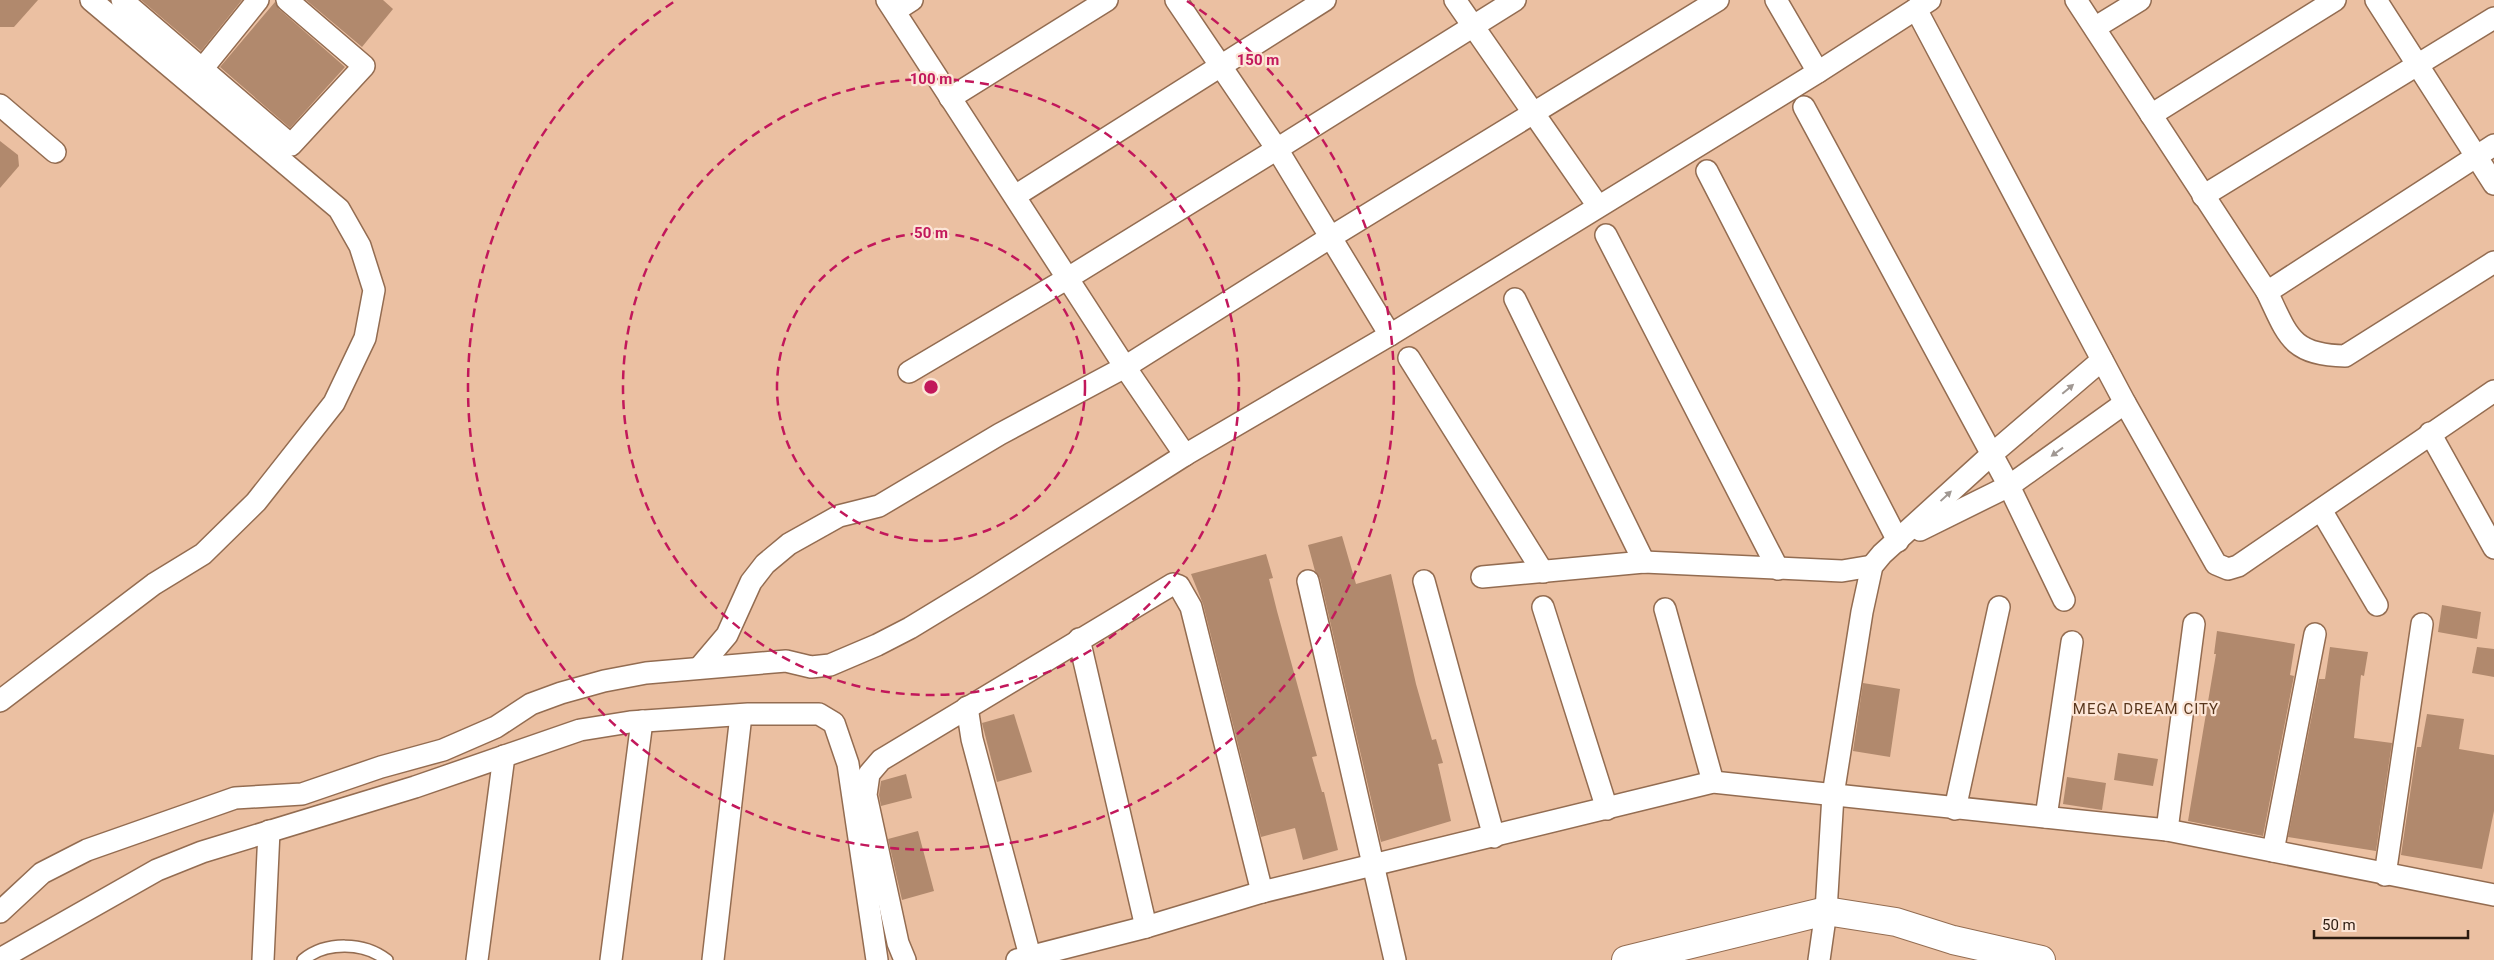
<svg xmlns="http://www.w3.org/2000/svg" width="2494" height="960" viewBox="0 0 2494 960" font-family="Roboto,sans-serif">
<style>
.building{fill:#b1896d}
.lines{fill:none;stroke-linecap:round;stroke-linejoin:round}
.lane-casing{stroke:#936c51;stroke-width:14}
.street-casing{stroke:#936c51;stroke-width:24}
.secondary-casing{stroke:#936c51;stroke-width:30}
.lane{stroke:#fff;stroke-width:11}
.street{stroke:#fff;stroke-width:21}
.secondary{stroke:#fff;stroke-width:28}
.oneway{fill:#a09893}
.ring{fill:none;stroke:#c2185b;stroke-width:2.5;stroke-dasharray:9 6}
.labels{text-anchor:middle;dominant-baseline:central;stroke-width:4.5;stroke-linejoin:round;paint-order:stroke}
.neighbourhood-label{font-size:15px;letter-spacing:1px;fill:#59371d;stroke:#fce5d6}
.centre{fill:#c2185b;stroke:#fce5d6;stroke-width:2.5}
.ring-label{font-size:15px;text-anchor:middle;font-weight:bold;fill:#c2185b;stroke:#fce5d6;stroke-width:4.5;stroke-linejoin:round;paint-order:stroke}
</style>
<rect width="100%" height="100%" fill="#ebc0a2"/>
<g class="building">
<polygon points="0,0 38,0 14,27 0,27"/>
<polygon points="141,0 242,0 201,51"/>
<polygon points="306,0 383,0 393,9 362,47"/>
<polygon points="275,2 279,9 345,67 290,128 220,67"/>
<polygon points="0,141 18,155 19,166 0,188"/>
<polygon points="1342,536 1356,584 1391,574 1416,684 1432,740 1436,739 1443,763 1438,764 1451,821 1381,842 1320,578 1315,571 1308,545"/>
<polygon points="1266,554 1273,578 1269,579 1277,611 1317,756 1312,757 1322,792 1324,792 1338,850 1303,860 1295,828 1261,837 1203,604 1191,574"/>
<polygon points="2442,605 2481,612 2477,639 2438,632"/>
<polygon points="2217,631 2295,644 2290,675 2294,676 2263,836 2188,821 2216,654 2214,654"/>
<polygon points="2330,647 2368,652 2364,676 2361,675 2354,738 2392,743 2376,851 2288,837 2319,679 2325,679"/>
<polygon points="2477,647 2494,649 2494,677 2472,673"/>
<polygon points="1863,683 1900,689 1890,757 1853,751"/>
<polygon points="1014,714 1032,772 997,782 982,723"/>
<polygon points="2427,714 2464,719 2459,749 2494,755 2494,811 2482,869 2401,855 2417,747 2421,747"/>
<polygon points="2118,753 2158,759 2153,786 2114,780"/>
<polygon points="906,774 912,798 881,806 879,795 881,781"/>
<polygon points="2067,777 2106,783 2102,810 2063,804"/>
<polygon points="918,831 934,891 902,900 888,839"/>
</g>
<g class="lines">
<g class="lane-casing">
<path id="lane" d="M303,960C326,941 364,942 387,960"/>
</g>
<g class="street-casing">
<g id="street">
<polyline points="122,0 291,145 364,66 287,0"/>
<polyline points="887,0 1125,367 1185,455"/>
<polyline points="1455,0 1598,206"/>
<polyline points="1776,0 1818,72"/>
<path d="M2076,0L2267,292C2288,336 2291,355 2345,356L2494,262"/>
<polyline points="2376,0 2494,184"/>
<polyline points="1916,9 2125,403 2216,564 2228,569 2238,566 2494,391"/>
<polyline points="895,11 912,0"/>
<polyline points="2096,27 2140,0"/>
<polyline points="203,68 258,0"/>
<polyline points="950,98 1107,0"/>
<polyline points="0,105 55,152"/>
<polyline points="1804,107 2009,486 2064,600"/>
<polyline points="2151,115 2335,0"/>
<polyline points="1707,171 1898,541"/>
<polyline points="1015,196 1325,0"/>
<polyline points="2203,196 2494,18"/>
<polyline points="1606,235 1778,569"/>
<polyline points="2267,292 2494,145"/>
<polyline points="1515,299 1644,562"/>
<polyline points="1390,335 1277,149 1515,0"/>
<polyline points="1409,358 1543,572"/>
<polyline points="909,372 1068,278 1277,149 1176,0"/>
<polyline points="2430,433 2494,548"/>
<polyline points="2321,510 2377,605"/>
<polyline points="1920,530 2009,486 2125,403"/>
<polyline points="1482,577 1644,562 1842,571 1872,566"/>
<polyline points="1308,581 1395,960"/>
<polyline points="1424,581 1494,837"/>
<polyline points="1543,607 1607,809"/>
<polyline points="1665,609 1713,782"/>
<polyline points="1079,639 1146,927"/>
<polyline points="699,668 727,635 751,582 765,564 789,544 839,516 879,506 1000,434 1125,367 1331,237 1718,0"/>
<polyline points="0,701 154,584 203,554 256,502 334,403 365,338 374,290 360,246 339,209 91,0"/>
<polyline points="967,707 972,739 1030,956"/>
<polyline points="1955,809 1999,607"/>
<polyline points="2046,817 2072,642"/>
<polyline points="2167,830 2194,624"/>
<polyline points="2273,851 2315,634"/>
<polyline points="2385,875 2422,624"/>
<polyline points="0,912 42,873 87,850 235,798 302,794 381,767 443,750 496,727 531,704 561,693 604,681 646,673 786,661 811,667 830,665 877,645 910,628 979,586 1185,455 1390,335 1818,72 1930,0"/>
<polyline points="0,959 157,870 202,852 415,787 580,730 630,722 748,714 819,714 834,723 848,764 877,960"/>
<polyline points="263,960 269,831"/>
<polyline points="477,960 504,756"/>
<polyline points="611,960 642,721"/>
<polyline points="713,960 741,715"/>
<polyline points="905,960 898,943 866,795 869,774 881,760 1173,584 1179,586 1191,607 1262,892"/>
<polyline points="1017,960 1146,927 1262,892 1713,782 2167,830 2494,895"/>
<polyline points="1819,960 1826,911 1833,795 1862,612 1872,566 1882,554 1992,454 2102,360"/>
</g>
</g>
<g class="secondary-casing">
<polyline id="secondary" points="1626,960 1826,911 1896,922 1953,940 2041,960"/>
</g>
<use href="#lane" class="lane"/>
<use href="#street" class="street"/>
<use href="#secondary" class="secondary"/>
</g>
<defs><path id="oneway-solid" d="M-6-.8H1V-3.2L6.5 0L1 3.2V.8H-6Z" transform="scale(1.25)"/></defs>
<g class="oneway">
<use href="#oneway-solid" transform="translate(2068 389) rotate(-40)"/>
<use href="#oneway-solid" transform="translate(2057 452) rotate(144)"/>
<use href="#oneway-solid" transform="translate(1946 496) rotate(-43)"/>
</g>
<g class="ring">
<circle cx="931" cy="387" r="154"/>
<circle cx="931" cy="387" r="308"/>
<path d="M1187 1A463 463 0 1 1 675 1"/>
</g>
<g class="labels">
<g class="neighbourhood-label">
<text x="2146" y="709">MEGA DREAM CITY</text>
</g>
</g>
<circle cx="931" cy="387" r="8" class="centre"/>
<g class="ring-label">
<text x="1258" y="65">150 m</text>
<text x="931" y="84">100 m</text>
<text x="931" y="238">50 m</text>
</g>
<path d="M2314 930v8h154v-8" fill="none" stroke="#2b1b10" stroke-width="2.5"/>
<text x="2322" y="930" font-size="15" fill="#2b1b10" stroke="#fce5d6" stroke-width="4" paint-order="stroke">50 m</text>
</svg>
